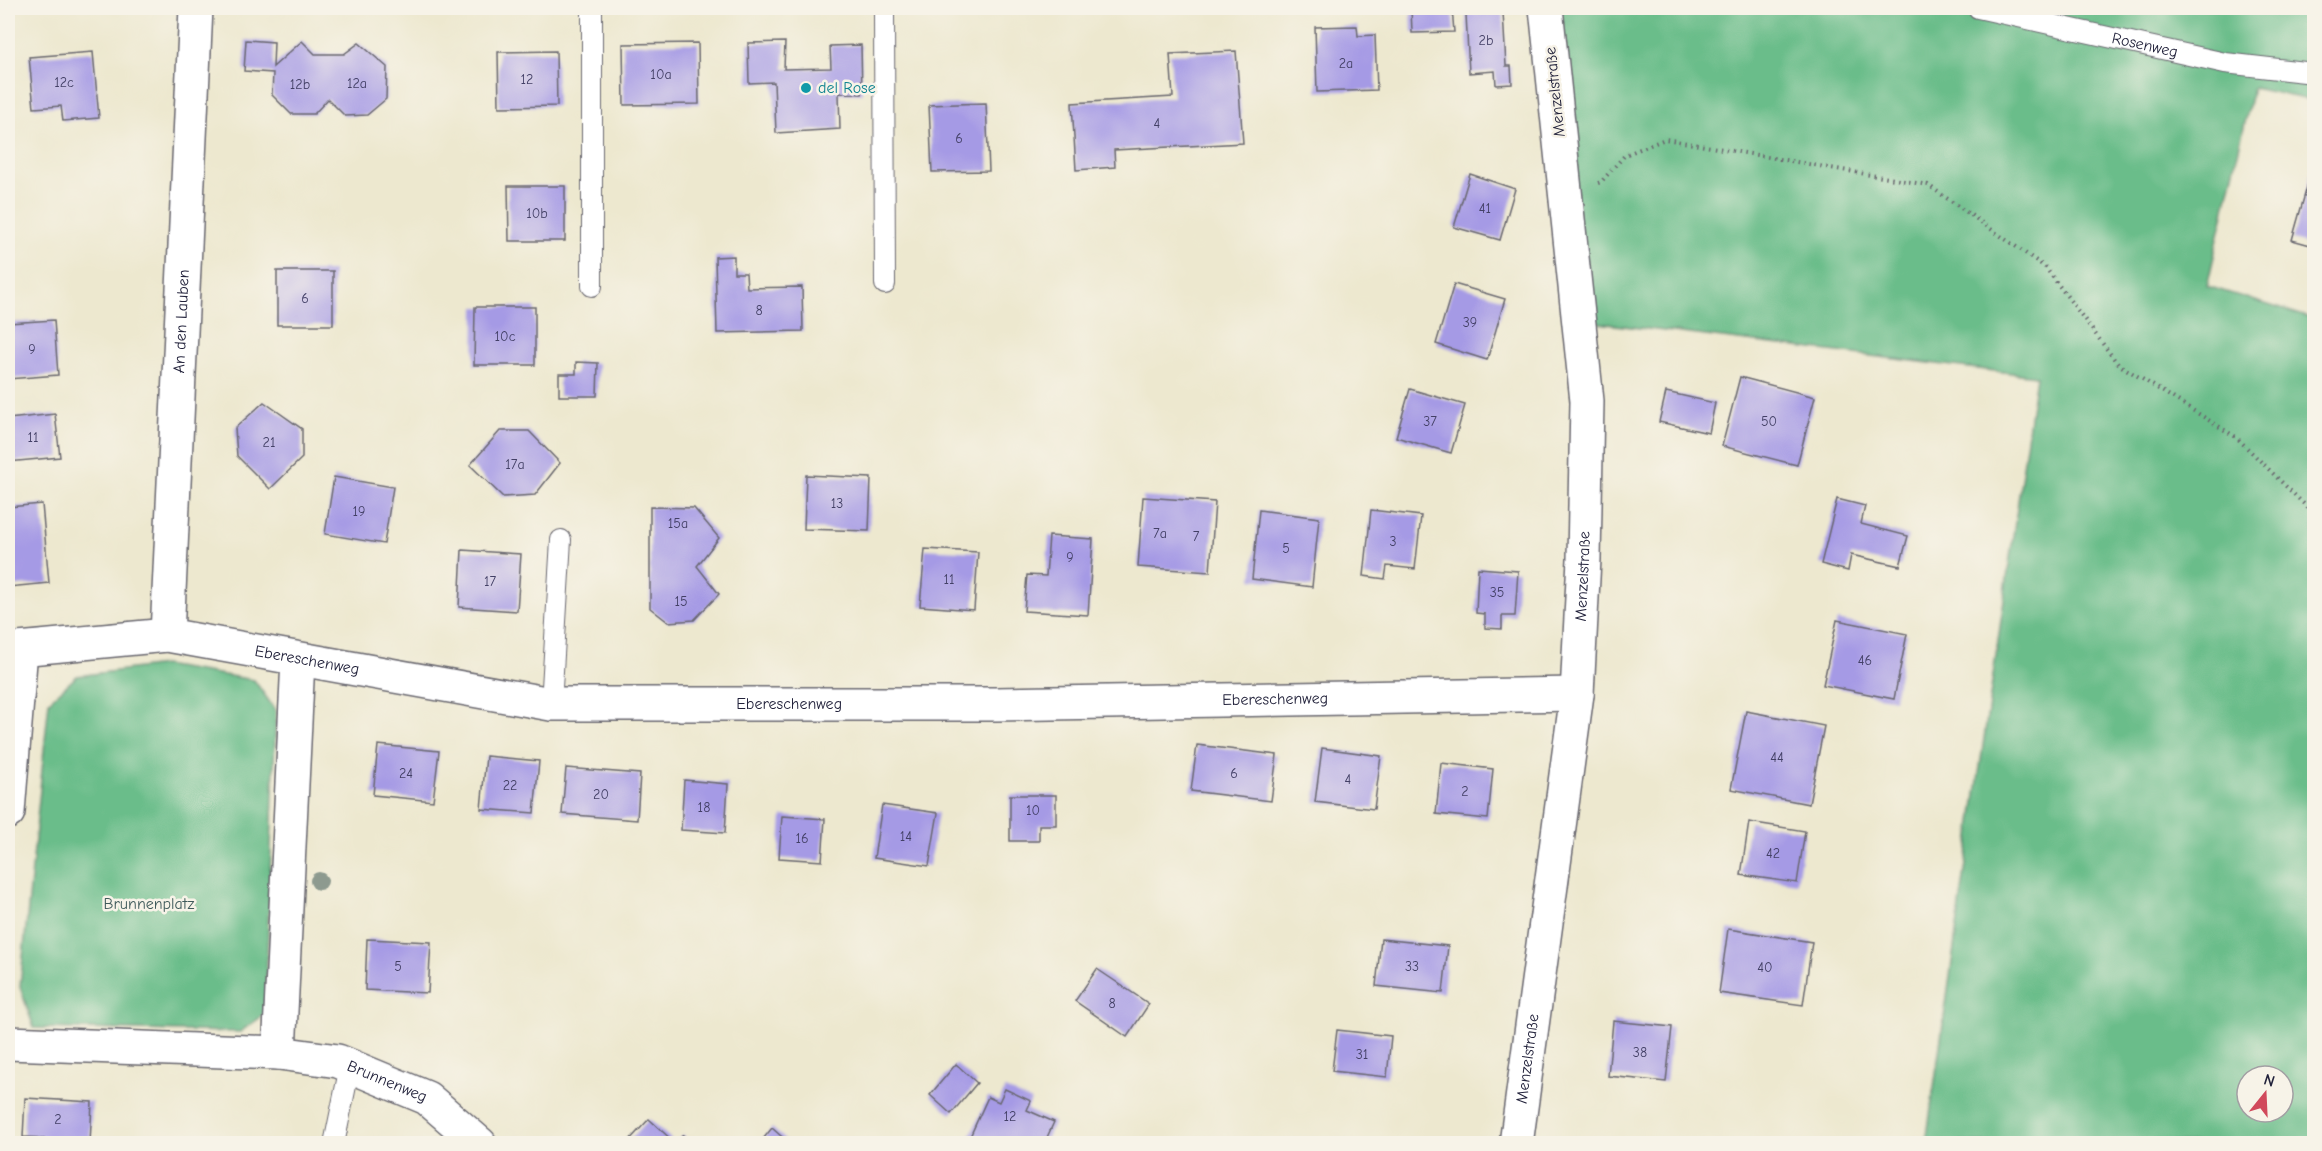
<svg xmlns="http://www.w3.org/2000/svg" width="2322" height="1151" viewBox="0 0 2322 1151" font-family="'Comic Neue',sans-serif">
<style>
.forest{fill:#6bbd8a;stroke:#467062;stroke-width:1.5;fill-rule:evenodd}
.building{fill:#a59ae5}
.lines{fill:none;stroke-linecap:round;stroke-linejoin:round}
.lane-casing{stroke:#69676f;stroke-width:22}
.street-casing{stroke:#69676f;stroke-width:36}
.path{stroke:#69676f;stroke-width:4;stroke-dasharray:1.5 4.5;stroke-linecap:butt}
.lane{stroke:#fff;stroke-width:20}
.street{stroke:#fff;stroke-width:33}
.tree{fill:#8d9a8f}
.culture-dot{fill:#0f9aa8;stroke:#f7f3e8;stroke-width:2}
.labels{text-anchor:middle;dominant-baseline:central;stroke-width:5;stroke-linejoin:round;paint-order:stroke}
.number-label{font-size:14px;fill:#434066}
.street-label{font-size:16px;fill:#22223b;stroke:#f7f3e8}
.culture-label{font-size:16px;fill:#0d838f;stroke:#f7f3e8;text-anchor:start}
.park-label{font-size:16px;fill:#3f5a5a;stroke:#f7f3e8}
</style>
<rect width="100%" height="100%" fill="#f7f3e8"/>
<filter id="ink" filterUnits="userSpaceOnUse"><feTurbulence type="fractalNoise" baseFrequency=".0167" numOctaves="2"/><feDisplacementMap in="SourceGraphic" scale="12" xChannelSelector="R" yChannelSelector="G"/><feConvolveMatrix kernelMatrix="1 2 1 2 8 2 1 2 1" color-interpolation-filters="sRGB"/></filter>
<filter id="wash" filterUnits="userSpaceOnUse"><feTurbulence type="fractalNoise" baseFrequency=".008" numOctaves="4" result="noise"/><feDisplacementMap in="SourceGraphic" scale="24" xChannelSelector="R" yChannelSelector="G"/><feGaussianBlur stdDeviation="1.35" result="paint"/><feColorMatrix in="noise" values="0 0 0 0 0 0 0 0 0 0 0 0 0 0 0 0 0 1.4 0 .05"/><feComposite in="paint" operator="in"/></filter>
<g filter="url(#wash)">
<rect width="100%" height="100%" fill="#ede8cf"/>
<g class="forest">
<path d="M1544,8H2314V101L2253,88L2207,286L2314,319V1143H1926L2036,376L1574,320ZM2247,1076H2283V1112H2247Z"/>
<polygon points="163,665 254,680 276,711 265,1014 240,1032 34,1028 20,987 49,701 77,676"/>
</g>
<g id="blocks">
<g class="building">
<polygon points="1411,8 1452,8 1454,32 1412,33"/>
<polygon points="1503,12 1506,66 1511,66 1512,84 1496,85 1495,71 1469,73 1466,14"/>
<polygon points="1357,26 1358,36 1375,35 1377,90 1317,92 1315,27"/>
<polygon points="246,40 274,42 273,67 302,41 315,54 344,54 359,43 387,67 386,99 367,115 345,116 328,99 314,114 291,114 272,95 273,73 244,71"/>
<polygon points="785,42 784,69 831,68 830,46 861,45 862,94 839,93 840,129 776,133 774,82 749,83 748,43"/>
<polygon points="698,43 699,104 624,105 623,44"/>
<polygon points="556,51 557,106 499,107 498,52"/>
<polygon points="1236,51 1243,143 1114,150 1115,167 1076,170 1072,103 1173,97 1170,54"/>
<polygon points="93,52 99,118 63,121 61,106 34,108 29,57"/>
<polygon points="986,103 989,171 932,172 929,105"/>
<polygon points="2314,162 2314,246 2292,240"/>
<polygon points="1470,174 1515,189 1500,240 1454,227"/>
<polygon points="508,186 565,186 565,241 509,241"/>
<polygon points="734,256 734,273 746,273 747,288 802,287 803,331 717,333 715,257"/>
<rect x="277" y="271" width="56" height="54"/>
<polygon points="1454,284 1505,299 1487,360 1436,344"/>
<polygon points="475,307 535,307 535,365 474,365"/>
<polygon points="54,320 58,375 8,379 8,323"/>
<polygon points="576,362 598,363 597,396 559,396 559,374 576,374"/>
<polygon points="1740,377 1815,397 1797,465 1722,446"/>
<polygon points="1410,389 1465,405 1451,453 1396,437"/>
<polygon points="1666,392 1715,403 1709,433 1659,422"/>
<polygon points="264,402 302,429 302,458 270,489 237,456 235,428"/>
<polygon points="55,414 60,457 8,462 8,419"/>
<polygon points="500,431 529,431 560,463 535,495 503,497 470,465"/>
<polygon points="806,475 871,478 869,531 804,529"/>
<polygon points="334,477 393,487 384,544 325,534"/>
<polygon points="1143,497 1215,502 1210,572 1138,567"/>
<polygon points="1837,499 1865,506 1861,524 1908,536 1900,566 1851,555 1848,571 1821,564"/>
<polygon points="42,504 49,583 8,587 8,507"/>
<polygon points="650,507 694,508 719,538 697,566 719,594 694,620 668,622 650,608"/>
<polygon points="1259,510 1319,518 1312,587 1252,579"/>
<polygon points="1371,510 1421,516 1415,569 1387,566 1385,579 1364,576"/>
<polygon points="1049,536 1093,539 1088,615 1024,611 1027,575 1046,576"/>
<polygon points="925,549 978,552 974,610 920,606"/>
<polygon points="462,550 521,554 517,611 459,607"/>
<polygon points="1478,568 1518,571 1515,616 1502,616 1502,629 1485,628 1485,614 1476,613"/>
<polygon points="1837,620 1907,634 1894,699 1823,685"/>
<polygon points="1746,711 1824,726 1809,804 1731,789"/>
<polygon points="378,745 439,751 433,801 373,795"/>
<polygon points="1197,745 1277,755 1271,801 1191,791"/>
<polygon points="1322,748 1381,756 1374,809 1315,802"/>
<polygon points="486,756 539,761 534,813 481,809"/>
<polygon points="1441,763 1493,769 1488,819 1436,814"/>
<polygon points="566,768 640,774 637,820 562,814"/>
<polygon points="684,780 728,784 725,833 681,830"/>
<polygon points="1010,795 1056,795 1056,825 1039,825 1039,841 1010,841"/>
<polygon points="882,805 938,813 929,866 874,858"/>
<polygon points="782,816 825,819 822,861 779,858"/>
<polygon points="1749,822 1805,831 1797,883 1741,875"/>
<polygon points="1728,929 1812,942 1803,1005 1719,993"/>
<polygon points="367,939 431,942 428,993 365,990"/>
<polygon points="1381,939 1448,946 1443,993 1376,986"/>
<polygon points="1097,969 1149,1004 1127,1037 1075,1001"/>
<polygon points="1613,1021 1672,1027 1666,1082 1608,1076"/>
<polygon points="1337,1030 1391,1036 1387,1077 1332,1071"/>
<polygon points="956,1064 977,1083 951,1114 930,1095"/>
<polygon points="1005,1089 1031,1101 1027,1110 1054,1122 1044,1144 980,1144 969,1139 988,1097 999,1102"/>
<polygon points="25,1098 92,1102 90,1144 43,1144 44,1138 23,1137"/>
<polygon points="649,1119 675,1143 683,1135 692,1144 626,1144"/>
<polygon points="772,1128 790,1144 759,1144"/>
</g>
</g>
</g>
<g filter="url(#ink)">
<use href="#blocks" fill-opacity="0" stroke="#69676f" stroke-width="1.5"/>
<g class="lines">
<g class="lane-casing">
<g id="lane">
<polyline points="884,8 885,284"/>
<path id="s1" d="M1978,8L2225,63L2314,73"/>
<polyline points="592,286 592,8"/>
<polyline points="551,704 561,540"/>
<polyline points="334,1144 350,1066"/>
</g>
</g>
<g class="street-casing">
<g id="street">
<path id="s2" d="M167,635L196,8"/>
<path id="s3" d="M8,650L167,635L551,704H995L1577,694"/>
<polyline points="8,812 21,649"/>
<path id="s4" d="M8,1043L279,1053L338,1061L427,1098L480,1144"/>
<polyline points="279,1053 298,660"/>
<path id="s5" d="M1516,1144L1577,694L1584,559L1587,401L1546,8"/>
</g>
</g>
<polyline class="path" points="1598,183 1601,182 1625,155 1665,139 1928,185 2045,267 2118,364 2236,437 2314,514"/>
<use href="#lane" class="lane"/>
<use href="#street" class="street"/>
</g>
<circle class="tree" cx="319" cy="881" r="9"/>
</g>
<circle class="culture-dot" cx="806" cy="88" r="6"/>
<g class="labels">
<g class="number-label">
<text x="1486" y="40">2b</text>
<text x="1346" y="63">2a</text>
<text x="661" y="74">10a</text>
<text x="527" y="79">12</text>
<text x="64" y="82">12c</text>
<text x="357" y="83">12a</text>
<text x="300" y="84">12b</text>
<text x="1157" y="123">4</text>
<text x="959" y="138">6</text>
<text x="1485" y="208">41</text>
<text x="537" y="213">10b</text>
<text x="305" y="298">6</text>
<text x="759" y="310">8</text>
<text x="1470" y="322">39</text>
<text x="505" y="336">10c</text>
<text x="32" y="349">9</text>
<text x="1430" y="421">37</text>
<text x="1769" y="421">50</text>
<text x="33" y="437">11</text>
<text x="269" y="442">21</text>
<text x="515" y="464">17a</text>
<text x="837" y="503">13</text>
<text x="359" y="511">19</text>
<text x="678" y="523">15a</text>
<text x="1160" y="533">7a</text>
<text x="1196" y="536">7</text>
<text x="1393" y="541">3</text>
<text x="1286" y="548">5</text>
<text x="1070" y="557">9</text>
<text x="949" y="579">11</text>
<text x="490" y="581">17</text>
<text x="1497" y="592">35</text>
<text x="681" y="601">15</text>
<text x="1865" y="660">46</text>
<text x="1777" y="757">44</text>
<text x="406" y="773">24</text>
<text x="1234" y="773">6</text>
<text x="1348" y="779">4</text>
<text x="510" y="785">22</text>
<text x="1465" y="791">2</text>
<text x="601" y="794">20</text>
<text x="704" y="807">18</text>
<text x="1033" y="810">10</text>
<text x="906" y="836">14</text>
<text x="802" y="838">16</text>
<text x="1773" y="853">42</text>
<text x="398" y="966">5</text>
<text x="1412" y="966">33</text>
<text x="1765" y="967">40</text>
<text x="1112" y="1003">8</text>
<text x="1640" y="1052">38</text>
<text x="1362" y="1054">31</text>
<text x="1010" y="1116">12</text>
<text x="58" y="1119">2</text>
</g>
<g class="street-label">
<text stroke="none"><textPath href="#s1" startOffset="171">Rosenweg</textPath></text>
<text transform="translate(1555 92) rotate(-96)">Menzelstraße</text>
<text stroke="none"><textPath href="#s2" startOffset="314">An den Lauben</textPath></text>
<text stroke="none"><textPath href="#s5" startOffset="572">Menzelstraße</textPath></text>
<text stroke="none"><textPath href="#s3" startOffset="302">Ebereschenweg</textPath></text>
<text stroke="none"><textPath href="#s3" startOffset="1274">Ebereschenweg</textPath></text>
<text stroke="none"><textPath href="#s3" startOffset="788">Ebereschenweg</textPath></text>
<text stroke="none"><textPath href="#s5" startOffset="86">Menzelstraße</textPath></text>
<text stroke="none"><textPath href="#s4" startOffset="384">Brunnenweg</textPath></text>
</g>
<g class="culture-label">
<text x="818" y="88">del Rose</text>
</g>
<g class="park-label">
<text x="149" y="904">Brunnenplatz</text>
</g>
</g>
<rect width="2322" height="1151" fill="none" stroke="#f7f3e8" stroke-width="30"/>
<g transform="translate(2265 1094) rotate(18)"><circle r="28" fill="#f7f3e8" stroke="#a29fa3" stroke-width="1.5"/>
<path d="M0-4.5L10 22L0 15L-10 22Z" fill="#d1495b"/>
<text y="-9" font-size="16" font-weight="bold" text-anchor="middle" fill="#22223b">N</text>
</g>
</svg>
